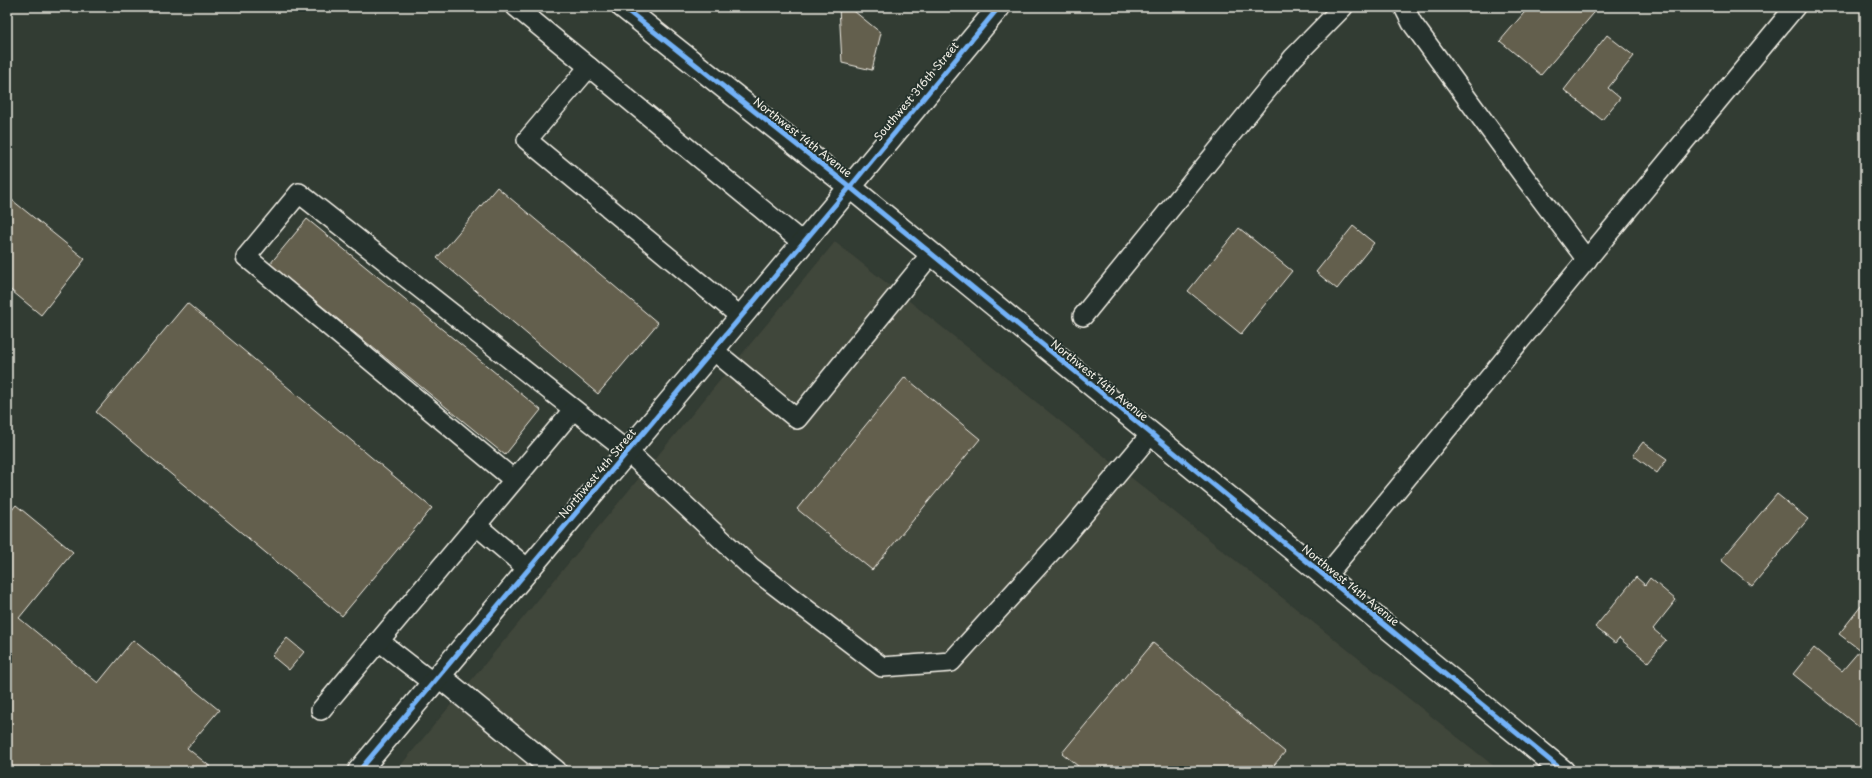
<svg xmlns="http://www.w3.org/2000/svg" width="1872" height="778" viewBox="0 0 1872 778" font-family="'Playpen Sans',sans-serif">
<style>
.built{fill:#41463b}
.building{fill:#645e4d;stroke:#f4f1e8}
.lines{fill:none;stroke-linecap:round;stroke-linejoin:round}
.service-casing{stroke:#f4f1e8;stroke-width:22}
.minor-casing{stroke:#f4f1e8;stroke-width:25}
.tertiary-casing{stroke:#f4f1e8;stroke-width:25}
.service{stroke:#26332d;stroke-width:19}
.minor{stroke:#26332d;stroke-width:22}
.tertiary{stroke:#26332d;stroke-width:22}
.cycleway-casing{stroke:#26332d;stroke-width:8}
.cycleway{stroke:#73b2f8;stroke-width:5}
.labels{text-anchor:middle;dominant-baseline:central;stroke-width:4;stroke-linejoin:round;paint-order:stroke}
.street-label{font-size:11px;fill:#f4f1e8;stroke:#26332d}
</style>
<rect width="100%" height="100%" fill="#323c33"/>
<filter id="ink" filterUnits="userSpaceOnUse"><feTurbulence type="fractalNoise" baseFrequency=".025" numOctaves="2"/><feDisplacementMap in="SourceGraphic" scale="8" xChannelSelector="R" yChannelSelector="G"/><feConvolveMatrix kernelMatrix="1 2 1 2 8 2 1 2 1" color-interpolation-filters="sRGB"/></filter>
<g filter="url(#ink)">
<polygon class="built" points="835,242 1500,771 396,771"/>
<g class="building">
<polygon points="839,7 849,7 881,33 872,70 842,63"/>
<polygon points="1529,7 1599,7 1541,75 1500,41"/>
<polygon points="1607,35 1634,56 1608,88 1620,98 1602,120 1564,90"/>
<polygon points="497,187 658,323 598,394 437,258"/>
<polygon points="7,196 85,259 41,315 7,287"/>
<polygon points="307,219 541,410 505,455 270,264"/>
<polygon points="1353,226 1374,243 1337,289 1316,272"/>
<polygon points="1239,228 1292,271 1241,334 1188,291"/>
<polygon points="187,303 432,508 342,616 96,412"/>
<polygon points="905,377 980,439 872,570 797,509"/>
<polygon points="1643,442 1667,459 1657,473 1633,455"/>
<polygon points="1777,494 1808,519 1752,586 1721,560"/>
<polygon points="16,505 73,552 19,618 98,683 133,640 219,710 187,748 212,768 209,771 7,771 7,516"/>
<polygon points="1636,577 1645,585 1650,578 1676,600 1653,629 1666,640 1648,662 1619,638 1615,643 1595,627"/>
<polygon points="1865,601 1865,732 1793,674 1814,648 1842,671 1860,650 1839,634"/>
<polygon points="287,638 304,652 289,670 272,656"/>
<polygon points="1153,643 1285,752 1269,771 1084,771 1062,753"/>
</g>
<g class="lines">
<g class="service-casing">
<g id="service">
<polyline points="516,7 589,67"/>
<polyline points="1404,7 1412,23 1523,175 1587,260"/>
<polyline points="1083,316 1293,58 1343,7"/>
<polyline points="741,317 527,140 589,67 803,243"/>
<polyline points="713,350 797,419 931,254"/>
<polyline points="514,480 246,257 299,193 628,452 751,567 882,667 951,662 1068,533 1151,434"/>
<polyline points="476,525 529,570"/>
<polyline points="1325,577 1795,7"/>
<polyline points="379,641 433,683"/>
<polyline points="321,710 573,410"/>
</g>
</g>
<g class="minor-casing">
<g id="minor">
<polyline points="439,676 555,771"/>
<polyline points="359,771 850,187 999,7"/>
</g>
</g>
<g class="tertiary-casing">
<polyline id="tertiary" points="623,7 850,187 1563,771"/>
</g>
<use href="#service" class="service"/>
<use href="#minor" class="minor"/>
<use href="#tertiary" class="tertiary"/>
<g class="cycleway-casing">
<g id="cycleway">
<polyline points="623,7 850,187 1563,771"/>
<polyline points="359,771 850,187 999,7"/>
</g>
</g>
<use href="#cycleway" class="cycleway"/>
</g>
</g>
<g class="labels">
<g class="street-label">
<text transform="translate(916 91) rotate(-50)">Southwest 316th Street</text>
<text transform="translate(803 137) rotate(38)">Northwest 14th Avenue</text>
<text transform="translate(1100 380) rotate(39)">Northwest 14th Avenue</text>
<text transform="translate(597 473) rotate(-50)">Northwest 4th Street</text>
<text transform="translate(1351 585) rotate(39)">Northwest 14th Avenue</text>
</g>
</g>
<rect width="1872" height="778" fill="none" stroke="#26332d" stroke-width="24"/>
<rect x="12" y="12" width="1848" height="754" fill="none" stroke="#f4f1e8" stroke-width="1.5" filter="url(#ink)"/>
</svg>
